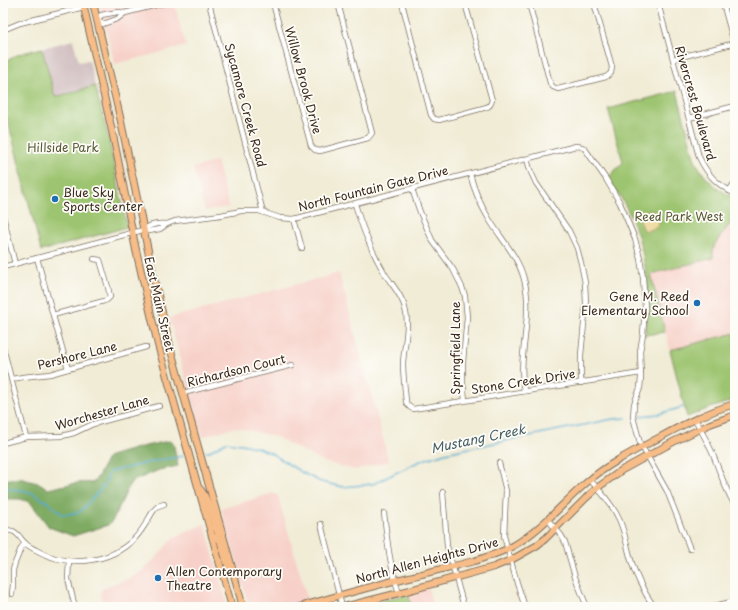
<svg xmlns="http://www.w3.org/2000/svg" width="738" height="610" viewBox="0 0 738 610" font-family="'Playpen Sans',sans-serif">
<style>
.built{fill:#f7d1c9}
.industrial{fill:#d2bfc1}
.green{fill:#9dc46f;stroke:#6c7746}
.forest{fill:#7eaa62;stroke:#5c6a40}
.sand{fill:#eeda9e;stroke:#94825e}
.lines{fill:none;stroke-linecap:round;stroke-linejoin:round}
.stream{stroke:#53abd0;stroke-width:1.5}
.minor-casing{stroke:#7b6e5e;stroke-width:6}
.major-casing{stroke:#7b6e5e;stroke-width:8}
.minor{stroke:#fff;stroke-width:4.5}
.major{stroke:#f7bd88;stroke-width:6}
.poi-dot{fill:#1f6fb2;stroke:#fdfcf7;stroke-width:1.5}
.labels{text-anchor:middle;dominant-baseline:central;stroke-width:3.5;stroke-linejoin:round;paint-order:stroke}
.street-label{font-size:12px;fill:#3b2a1e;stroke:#fdfcf7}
.park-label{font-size:12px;fill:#585836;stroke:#fdfcf7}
.poi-label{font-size:12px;fill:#3b2a1e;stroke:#fdfcf7;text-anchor:start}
.water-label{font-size:13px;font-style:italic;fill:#455e65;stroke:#fdfcf7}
</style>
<rect width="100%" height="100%" fill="#fdfcf7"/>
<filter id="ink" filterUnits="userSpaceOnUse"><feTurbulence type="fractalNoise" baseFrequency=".025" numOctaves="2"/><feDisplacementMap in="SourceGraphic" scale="8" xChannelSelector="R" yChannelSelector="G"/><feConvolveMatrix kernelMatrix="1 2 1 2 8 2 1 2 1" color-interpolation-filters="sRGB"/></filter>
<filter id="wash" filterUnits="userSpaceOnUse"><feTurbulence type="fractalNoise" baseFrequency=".012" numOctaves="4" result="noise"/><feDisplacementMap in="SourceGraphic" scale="16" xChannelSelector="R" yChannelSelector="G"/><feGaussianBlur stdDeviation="0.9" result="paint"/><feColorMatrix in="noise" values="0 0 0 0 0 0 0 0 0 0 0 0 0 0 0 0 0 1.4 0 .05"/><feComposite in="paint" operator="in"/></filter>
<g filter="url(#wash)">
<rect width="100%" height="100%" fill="#f1ecd6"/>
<g class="built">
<polygon points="99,3 174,3 186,46 115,64"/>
<polygon points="217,161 229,207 205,211 193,168"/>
<polygon points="735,217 735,333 670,350 651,274 713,258 713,251 715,244"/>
<polygon points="339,273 389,461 356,470 324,462 276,437 236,427 202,437 169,318"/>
<polygon points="273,493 278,496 308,601 281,607 249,607 221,509"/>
<polygon points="205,524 228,607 104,607 100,593 103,588 132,577 141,572 157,557 171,540 184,532"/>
<polygon points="428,588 433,607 412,607 408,594"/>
</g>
<polygon class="industrial" points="73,40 79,62 89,60 95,86 55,97 42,48"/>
<g class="green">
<polygon points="42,48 55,97 95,86 109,140 127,227 41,251 3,101 3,63 19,54"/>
<path d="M677,91L694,157C703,179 715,187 735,199V217L715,244L713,251V258L651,274L665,332L645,335C652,288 645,237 620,196C616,190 612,184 608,178L623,162L608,109Z"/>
<polygon points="735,333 735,400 710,408 687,417 670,350"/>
<polygon points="408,594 412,607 360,607"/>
</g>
<path class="forest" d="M168,441L173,442L178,466L159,470L131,482L113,520L108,525L73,536L49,527L30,502L20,499H3V480L19,478L41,484L48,489C62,486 78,481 93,483L99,475L106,460L110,456L141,447Z"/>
<path class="sand" d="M649,210C659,211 662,220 656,228L646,231L643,229L639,217L642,212Z"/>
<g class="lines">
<g class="stream">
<polyline points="640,416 659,414 683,407"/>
<polyline points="206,452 208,452 226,442 242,444 258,448 271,453 301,472 321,482 343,487 373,484 420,461 445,453 613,419 626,418"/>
<path d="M3,489C12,489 23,489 32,493C42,498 54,507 63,515L80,512L90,501L105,484L109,472L155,461L183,456"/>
</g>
</g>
</g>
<g filter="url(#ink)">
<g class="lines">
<g class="minor-casing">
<g id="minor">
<polyline points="209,3 263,212"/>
<polyline points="273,3 311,146 315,150 320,151 368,138 372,133 338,3"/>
<path d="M402,3L431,115L434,119L439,120L487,107C490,106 491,104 492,100L465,3"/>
<polyline points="529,3 550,83 553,87 558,89 606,77 611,73 612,67 594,3"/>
<path d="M658,3L699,157C708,176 717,184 735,194"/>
<polyline points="723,3 734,43"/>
<polyline points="125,13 117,19 103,24 98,21 101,15 118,12 125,13 164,3"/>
<polyline points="3,30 20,23 84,7"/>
<polyline points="673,59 735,43"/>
<polyline points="689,118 735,106"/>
<polyline points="527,159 530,170 536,183 569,231 577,248 581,263 585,283 586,303 581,355 581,383"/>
<path d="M470,174C474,190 480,204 489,219C501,239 518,256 524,279C534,316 517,354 524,391"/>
<polyline points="412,189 420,212 432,240 453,269 462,287 465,296 467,317 463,362 463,383 465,400"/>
<polyline points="729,191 735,182"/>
<path d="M355,204C362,228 372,252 385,274C392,285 402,295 405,308C410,326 404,345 403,363C403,376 405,389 406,402C408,406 410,408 413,409L641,373"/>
<polyline points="3,216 15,264"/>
<polyline points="294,219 302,248"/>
<path d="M143,230L149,231L160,229L167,224L175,221L221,215L241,211H259L280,218L294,219L576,146C579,146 582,146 585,149L606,179L620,203L635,239L640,258L643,278L645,308L643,334L640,351L641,378L640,388L634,404L633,417L640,443L667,491L690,549"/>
<polyline points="37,258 68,369"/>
<path d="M3,267L143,230C150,224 158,223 167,224"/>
<polyline points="53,315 104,301 107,300 110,297 108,287 100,260 94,259"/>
<polyline points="3,347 26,437"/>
<polyline points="12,379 23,377 50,374 146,347"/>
<polyline points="183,393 293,365"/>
<path d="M695,419C700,429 706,439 711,450C719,468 724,488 735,505"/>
<polyline points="3,443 26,437 62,436 74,433 93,424 159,406"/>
<polyline points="499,463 506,491 504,536 517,583 525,607"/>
<path d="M590,480C601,492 612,504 619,519C625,532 627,547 631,560C636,578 644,592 654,607"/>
<polyline points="443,492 447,546 464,607"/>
<path d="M384,513C387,540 390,567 399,593"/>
<polyline points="548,520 561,535 565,542 575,577 587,607"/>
<polyline points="321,524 342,607"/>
<path d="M3,531C6,530 9,530 12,531C18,532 21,540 25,543C28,546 32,548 36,550C67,568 110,564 135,538C143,530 148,519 154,510L158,506L164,504"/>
<polyline points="69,561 68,579 75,607"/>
<polyline points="12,594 13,585 13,570 15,563 21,548 25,543"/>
<polyline points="711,607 735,601"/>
</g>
</g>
<g class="major-casing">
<g id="major">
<polyline points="83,3 114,140 136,250 158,345 232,607"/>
<polyline points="93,3 120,117 154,279 172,354 243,607"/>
<path d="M200,489C209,500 212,516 216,529L218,533L223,534"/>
<polyline points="212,536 217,538 220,540 228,566"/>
<path d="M299,607C338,596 378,584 418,575C437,570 455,566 474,561C487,557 501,553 513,546C541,530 562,504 586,483C605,466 630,453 653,441C679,427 706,412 735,404"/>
<polyline points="344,607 399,593 494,567 511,560 536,546 545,539 586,498 597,488 622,470 675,441 710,424 735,415"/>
</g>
</g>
<use href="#minor" class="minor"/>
<use href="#major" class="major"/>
</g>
</g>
<g class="poi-dot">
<circle cx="55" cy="199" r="4"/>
<circle cx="697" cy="303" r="4"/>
<circle cx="158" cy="578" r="4"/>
</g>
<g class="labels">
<g class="street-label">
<text transform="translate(304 80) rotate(75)">Willow Brook Drive</text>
<text transform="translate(696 103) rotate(74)">Rivercrest Boulevard</text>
<text transform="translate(246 105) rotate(75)">Sycamore Creek Road</text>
<text transform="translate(373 188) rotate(-14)">North Fountain Gate Drive</text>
<text transform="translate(160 304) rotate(77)">East Main Street</text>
<text transform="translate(455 348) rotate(-90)">Springfield Lane</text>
<text transform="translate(77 355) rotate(-14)">Pershore Lane</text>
<text transform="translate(236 370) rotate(-14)">Richardson Court</text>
<text transform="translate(523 381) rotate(-9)">Stone Creek Drive</text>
<text transform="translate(102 412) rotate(-16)">Worchester Lane</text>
<text transform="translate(427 560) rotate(-15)">North Allen Heights Drive</text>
</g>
<g class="park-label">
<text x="63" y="147">Hillside Park</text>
<text x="679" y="216">Reed Park West</text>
</g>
<g class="poi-label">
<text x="63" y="192">Blue Sky<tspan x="63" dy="14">Sports Center</tspan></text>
<text x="689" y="296" text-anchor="end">Gene M. Reed<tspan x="689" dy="14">Elementary School</tspan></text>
<text x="166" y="571">Allen Contemporary<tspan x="166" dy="14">Theatre</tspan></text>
</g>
<g class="water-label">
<text transform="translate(478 438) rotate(-12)">Mustang Creek</text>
</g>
</g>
<rect width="738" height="610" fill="none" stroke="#fdfcf7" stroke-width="16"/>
</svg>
